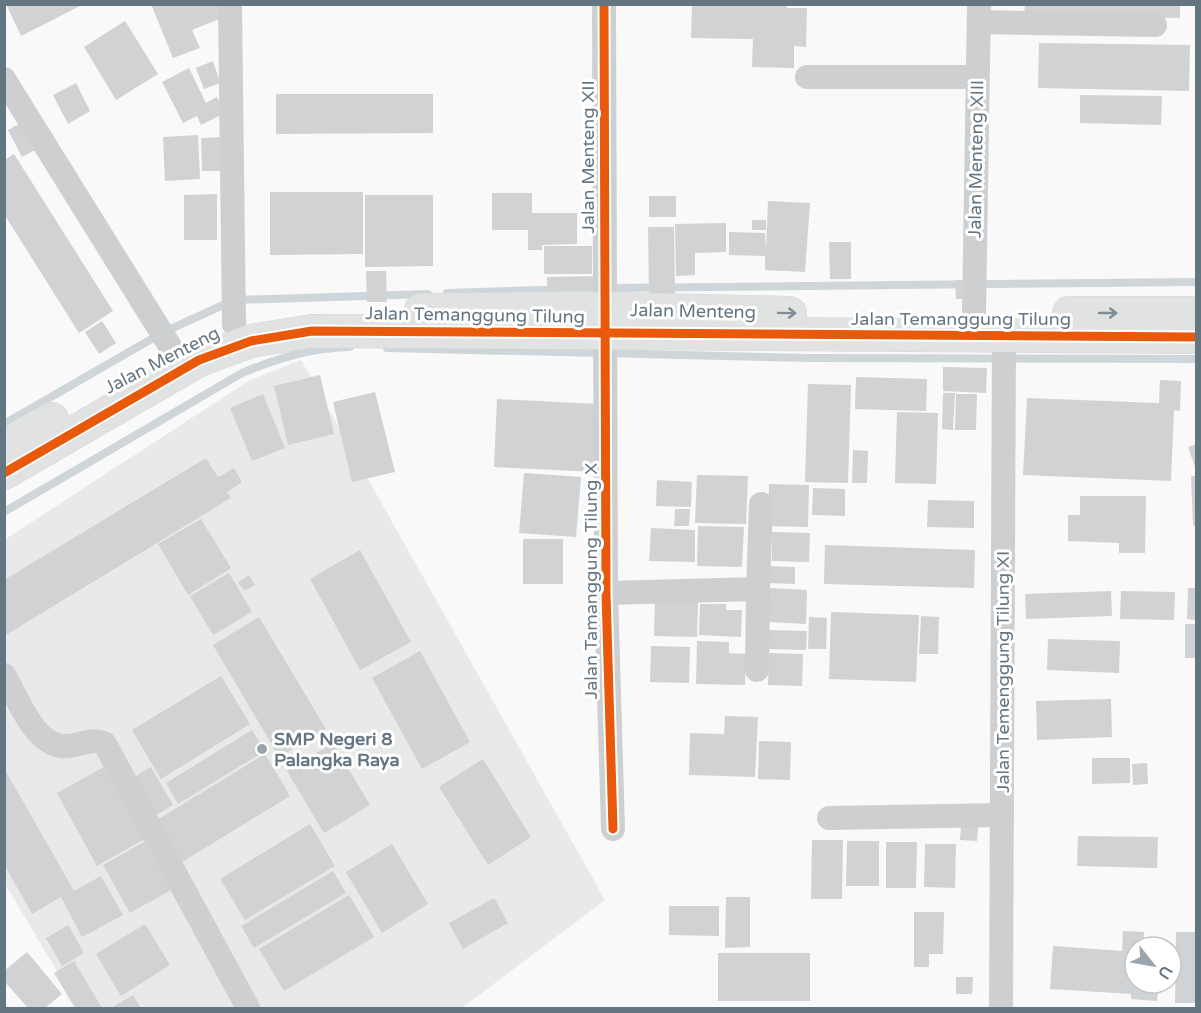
<svg xmlns="http://www.w3.org/2000/svg" width="1201" height="1013" viewBox="0 0 1201 1013" font-family="'Varela Round',sans-serif">
<style>
.built{fill:#e8e9e9}
.lines{fill:none;stroke-linecap:round;stroke-linejoin:round}
.stream{stroke:#ced6d9;stroke-width:8}
.building{fill:#d0d2d3}
.secondary-casing{stroke:#d5d6d7;stroke-width:34}
.street{stroke:#cecfd0;stroke-width:24}
.secondary{stroke:#e1e2e2;stroke-width:33}
.cycleway-casing{stroke:#fff;stroke-width:13}
.cycleway{stroke:#e8590c;stroke-width:9}
.oneway{stroke:#7e8c96}
.poi-dot{fill:#99a4ac;stroke:#fff;stroke-width:2}
.labels{text-anchor:middle;dominant-baseline:central;stroke-width:6;stroke-linejoin:round;paint-order:stroke}
.street-label{font-size:18px;fill:#657683;stroke:#fff}
.poi-label{font-size:18px;font-weight:bold;fill:#657683;stroke:#fff;text-anchor:start}
</style>
<rect width="100%" height="100%" fill="#f9f9f9"/>
<polygon class="built" points="301,360 605,900 462,1008 79,1008 5,884 4,540 250,380"/>
<g class="lines">
<g class="stream">
<polyline points="447,293 605,288 1196,282"/>
<polyline points="387,348 809,358 1196,359"/>
<polyline points="4,424 162,333 234,300 428,294"/>
<path d="M4,512L242,373C278,358 311,348 350,347"/>
</g>
</g>
<g class="building">
<polygon points="6,4 84,4 21,36"/>
<polygon points="151,4 219,4 224,17 192,30 200,48 173,58"/>
<polygon points="692,4 787,4 787,8 807,8 806,47 794,46 794,68 752,67 753,39 691,38"/>
<polygon points="1025,4 1180,4 1180,18 1024,15"/>
<polygon points="125,21 158,74 116,100 84,47"/>
<polygon points="1039,43 1190,45 1189,91 1038,88"/>
<polygon points="213,61 220,83 204,89 196,68"/>
<polygon points="189,68 206,103 217,97 225,113 201,125 197,116 183,123 162,82"/>
<polygon points="76,83 90,111 68,124 53,95"/>
<polygon points="276,94 433,94 433,133 276,134"/>
<polygon points="1080,95 1162,96 1161,125 1080,123"/>
<polygon points="24,121 39,148 22,157 8,130"/>
<polygon points="198,135 200,179 165,181 163,137"/>
<polygon points="224,137 225,171 202,171 201,138"/>
<polygon points="14,154 113,311 79,333 4,214 4,160"/>
<polygon points="270,192 363,192 363,254 270,255"/>
<polygon points="492,193 532,193 532,213 577,213 577,244 542,245 542,250 528,250 528,230 492,230"/>
<polygon points="217,194 217,240 184,240 184,195"/>
<polygon points="365,195 433,195 433,266 365,267"/>
<rect x="649" y="196" width="27" height="21"/>
<polygon points="768,201 810,203 805,272 765,270 765,256 729,255 729,232 765,233 766,249"/>
<rect x="752" y="220" width="14" height="10"/>
<polygon points="726,223 726,252 695,253 695,275 676,276 675,224"/>
<polygon points="648,227 674,227 675,297 649,298"/>
<polygon points="829,242 851,242 851,279 830,279"/>
<rect x="544" y="246" width="48" height="28"/>
<polygon points="366,271 386,271 387,302 367,302"/>
<polygon points="601,276 601,288 547,289 547,277"/>
<polygon points="955,280 968,280 968,299 956,299"/>
<polygon points="102,321 116,343 99,354 85,332"/>
<polygon points="943,367 987,368 986,393 943,391"/>
<polygon points="320,375 334,434 288,445 274,386"/>
<polygon points="856,377 927,379 926,411 855,409"/>
<polygon points="1160,380 1181,381 1180,411 1174,410 1171,481 1023,475 1027,398 1159,403"/>
<polygon points="808,384 851,385 848,483 805,482"/>
<polygon points="375,392 395,472 352,482 333,402"/>
<polygon points="943,393 955,393 953,430 942,429"/>
<polygon points="263,394 285,448 252,461 230,408"/>
<polygon points="956,394 977,394 976,430 955,430"/>
<polygon points="497,399 599,404 596,472 494,467"/>
<polygon points="897,412 938,413 936,484 895,483"/>
<polygon points="1196,444 1196,470 1188,447"/>
<polygon points="853,450 868,451 867,483 852,483"/>
<polygon points="206,458 218,477 234,468 242,482 227,492 231,498 4,636 4,580"/>
<polygon points="524,473 581,477 576,537 519,533"/>
<polygon points="697,475 748,476 746,524 695,523"/>
<polygon points="1191,476 1196,476 1196,525 1193,526"/>
<polygon points="657,480 692,482 691,507 656,506"/>
<polygon points="769,484 809,485 808,527 768,526"/>
<polygon points="813,488 845,489 845,516 812,515"/>
<polygon points="1080,496 1146,496 1145,553 1119,553 1119,543 1068,541 1068,515 1080,515"/>
<polygon points="928,500 974,501 974,528 927,527"/>
<polygon points="675,509 690,509 689,526 674,526"/>
<polygon points="201,519 231,568 188,595 158,544"/>
<polygon points="698,526 744,527 742,567 697,566"/>
<polygon points="651,528 695,530 695,562 649,561"/>
<polygon points="772,532 810,533 809,562 772,561"/>
<rect x="523" y="539" width="40" height="45"/>
<polygon points="825,545 975,550 974,588 824,584"/>
<polygon points="360,550 411,642 360,670 310,579"/>
<polygon points="766,566 795,567 795,584 766,583"/>
<polygon points="229,573 252,612 213,635 190,596"/>
<polygon points="249,575 255,585 244,591 238,582"/>
<polygon points="769,588 807,590 806,624 768,622"/>
<polygon points="1188,588 1196,588 1196,620 1187,619"/>
<polygon points="1111,591 1112,616 1026,619 1025,594"/>
<polygon points="1121,591 1175,592 1174,620 1120,619"/>
<polygon points="655,601 698,602 697,637 654,636"/>
<polygon points="700,604 726,604 726,610 742,610 741,637 699,635"/>
<polygon points="831,612 919,615 916,682 829,679"/>
<polygon points="921,616 939,617 938,654 919,654"/>
<polygon points="259,617 326,729 279,757 213,645"/>
<polygon points="809,617 827,618 826,649 808,649"/>
<rect x="1185" y="624" width="11" height="34"/>
<polygon points="769,630 807,631 806,650 768,649"/>
<polygon points="1048,639 1120,641 1119,673 1047,670"/>
<polygon points="697,641 729,642 729,653 746,654 745,685 696,684"/>
<polygon points="651,646 690,647 689,683 650,682"/>
<polygon points="420,651 470,742 422,769 372,678"/>
<polygon points="769,653 803,654 802,686 768,685"/>
<polygon points="221,676 250,724 161,779 132,730"/>
<polygon points="1111,699 1112,737 1037,740 1036,701"/>
<polygon points="725,716 758,717 755,777 689,775 690,733 724,734"/>
<polygon points="252,730 265,751 178,804 166,783"/>
<polygon points="759,741 791,742 790,780 758,779"/>
<polygon points="333,743 370,805 324,833 287,771"/>
<polygon points="265,754 290,796 177,865 152,823"/>
<polygon points="1092,758 1130,758 1130,783 1092,784"/>
<polygon points="483,759 531,837 488,865 439,787"/>
<polygon points="1147,763 1148,784 1133,785 1132,764"/>
<polygon points="104,767 144,839 97,866 57,793"/>
<polygon points="151,767 173,805 156,815 133,778"/>
<polygon points="4,768 74,891 101,876 123,915 82,937 61,897 32,914 4,864"/>
<polygon points="310,824 335,866 245,920 220,879"/>
<polygon points="961,826 978,827 977,841 960,840"/>
<polygon points="1078,836 1158,837 1157,868 1077,866"/>
<polygon points="812,840 843,840 842,899 811,899"/>
<polygon points="847,841 879,841 879,886 846,886"/>
<polygon points="144,842 171,890 130,913 103,865"/>
<polygon points="886,842 917,842 916,888 886,888"/>
<polygon points="392,844 428,904 382,933 346,872"/>
<polygon points="925,844 956,844 955,888 924,887"/>
<polygon points="333,871 346,893 254,948 241,926"/>
<polygon points="349,895 374,937 284,991 259,949"/>
<polygon points="726,897 750,897 750,947 725,948"/>
<polygon points="494,898 508,923 463,949 449,923"/>
<polygon points="669,906 719,906 719,936 669,935"/>
<polygon points="914,912 944,912 943,954 929,954 929,967 914,967"/>
<polygon points="145,924 170,965 121,996 96,954"/>
<polygon points="68,925 84,953 62,966 46,938"/>
<polygon points="1123,931 1144,932 1143,947 1135,947 1135,983 1159,983 1157,1001 1131,999 1131,994 1050,989 1053,946 1122,951"/>
<polygon points="1176,932 1196,932 1196,1003 1175,1003"/>
<polygon points="27,952 62,994 45,1008 28,1008 4,981 4,971"/>
<rect x="718" y="953" width="92" height="48"/>
<polygon points="74,961 102,1008 75,1008 54,973"/>
<polygon points="956,977 973,977 972,994 956,994"/>
<polygon points="133,995 141,1008 111,1008"/>
</g>
<g class="lines">
<g class="secondary-casing">
<g id="secondary">
<polyline points="421,310 580,308 790,313"/>
<polyline points="1069,313 1196,313"/>
<polyline points="4,446 52,419"/>
<polyline points="4,473 199,360 251,341 312,331 1196,337"/>
</g>
</g>
<g class="street">
<polyline points="230,4 234,324"/>
<polyline points="604,4 606,593 613,829"/>
<polyline points="979,22 1155,25"/>
<polyline points="807,77 977,77"/>
<polyline points="4,79 173,351"/>
<polyline points="974,313 979,4"/>
<polyline points="758,589 761,504"/>
<polyline points="606,593 758,589 757,670"/>
<path d="M4,675C19,700 37,755 74,745C85,743 95,738 105,744L248,1008"/>
<polyline points="829,818 1002,815"/>
<polyline points="1001,1008 1004,336"/>
</g>
<use href="#secondary" class="secondary"/>
<g class="cycleway-casing">
<g id="cycleway">
<polyline points="604,4 606,593 613,829"/>
<polyline points="4,473 199,360 251,341 312,331 1196,337"/>
</g>
</g>
<use href="#cycleway" class="cycleway"/>
</g>
<defs><path id="oneway-shaft" d="M-6 0H5M1.5-3L5.5 0L1.5 3" fill="none" stroke-width="1.6" stroke-linecap="round" stroke-linejoin="round" transform="scale(1.5)"/></defs>
<g class="oneway">
<use href="#oneway-shaft" transform="translate(787 313) rotate(1)"/>
<use href="#oneway-shaft" transform="translate(1108 313)"/>
</g>
<circle class="poi-dot" cx="262" cy="749" r="6"/>
<g class="labels">
<g class="street-label">
<text transform="translate(588 157) rotate(-90)">Jalan Menteng XII</text>
<text transform="translate(976 159) rotate(-89)">Jalan Menteng XIII</text>
<text transform="translate(693 311) rotate(1)">Jalan Menteng</text>
<text transform="translate(475 315) rotate(1)">Jalan Temanggung Tilung</text>
<text x="961" y="319">Jalan Temanggung Tilung</text>
<text transform="translate(162 360) rotate(-27)">Jalan Menteng</text>
<text transform="translate(591 581) rotate(-90)">Jalan Tamanggung Tilung X</text>
<text transform="translate(1003 672) rotate(-90)">Jalan Temenggung Tilung XI</text>
</g>
<g class="poi-label">
<text x="274" y="739">SMP Negeri 8<tspan x="274" dy="21">Palangka Raya</tspan></text>
</g>
</g>
<rect width="1201" height="1013" fill="none" stroke="#657683" stroke-width="12"/>
<g transform="translate(1153 965) rotate(121)"><circle r="28" fill="#ffffff" stroke="#c1c8cd" stroke-width="1.5"/>
<path d="M0-4.5L10 22L0 15L-10 22Z" fill="#99a4ac"/>
<text y="-9" font-size="16" font-weight="bold" text-anchor="middle" fill="#657683">U</text>
</g>
</svg>
